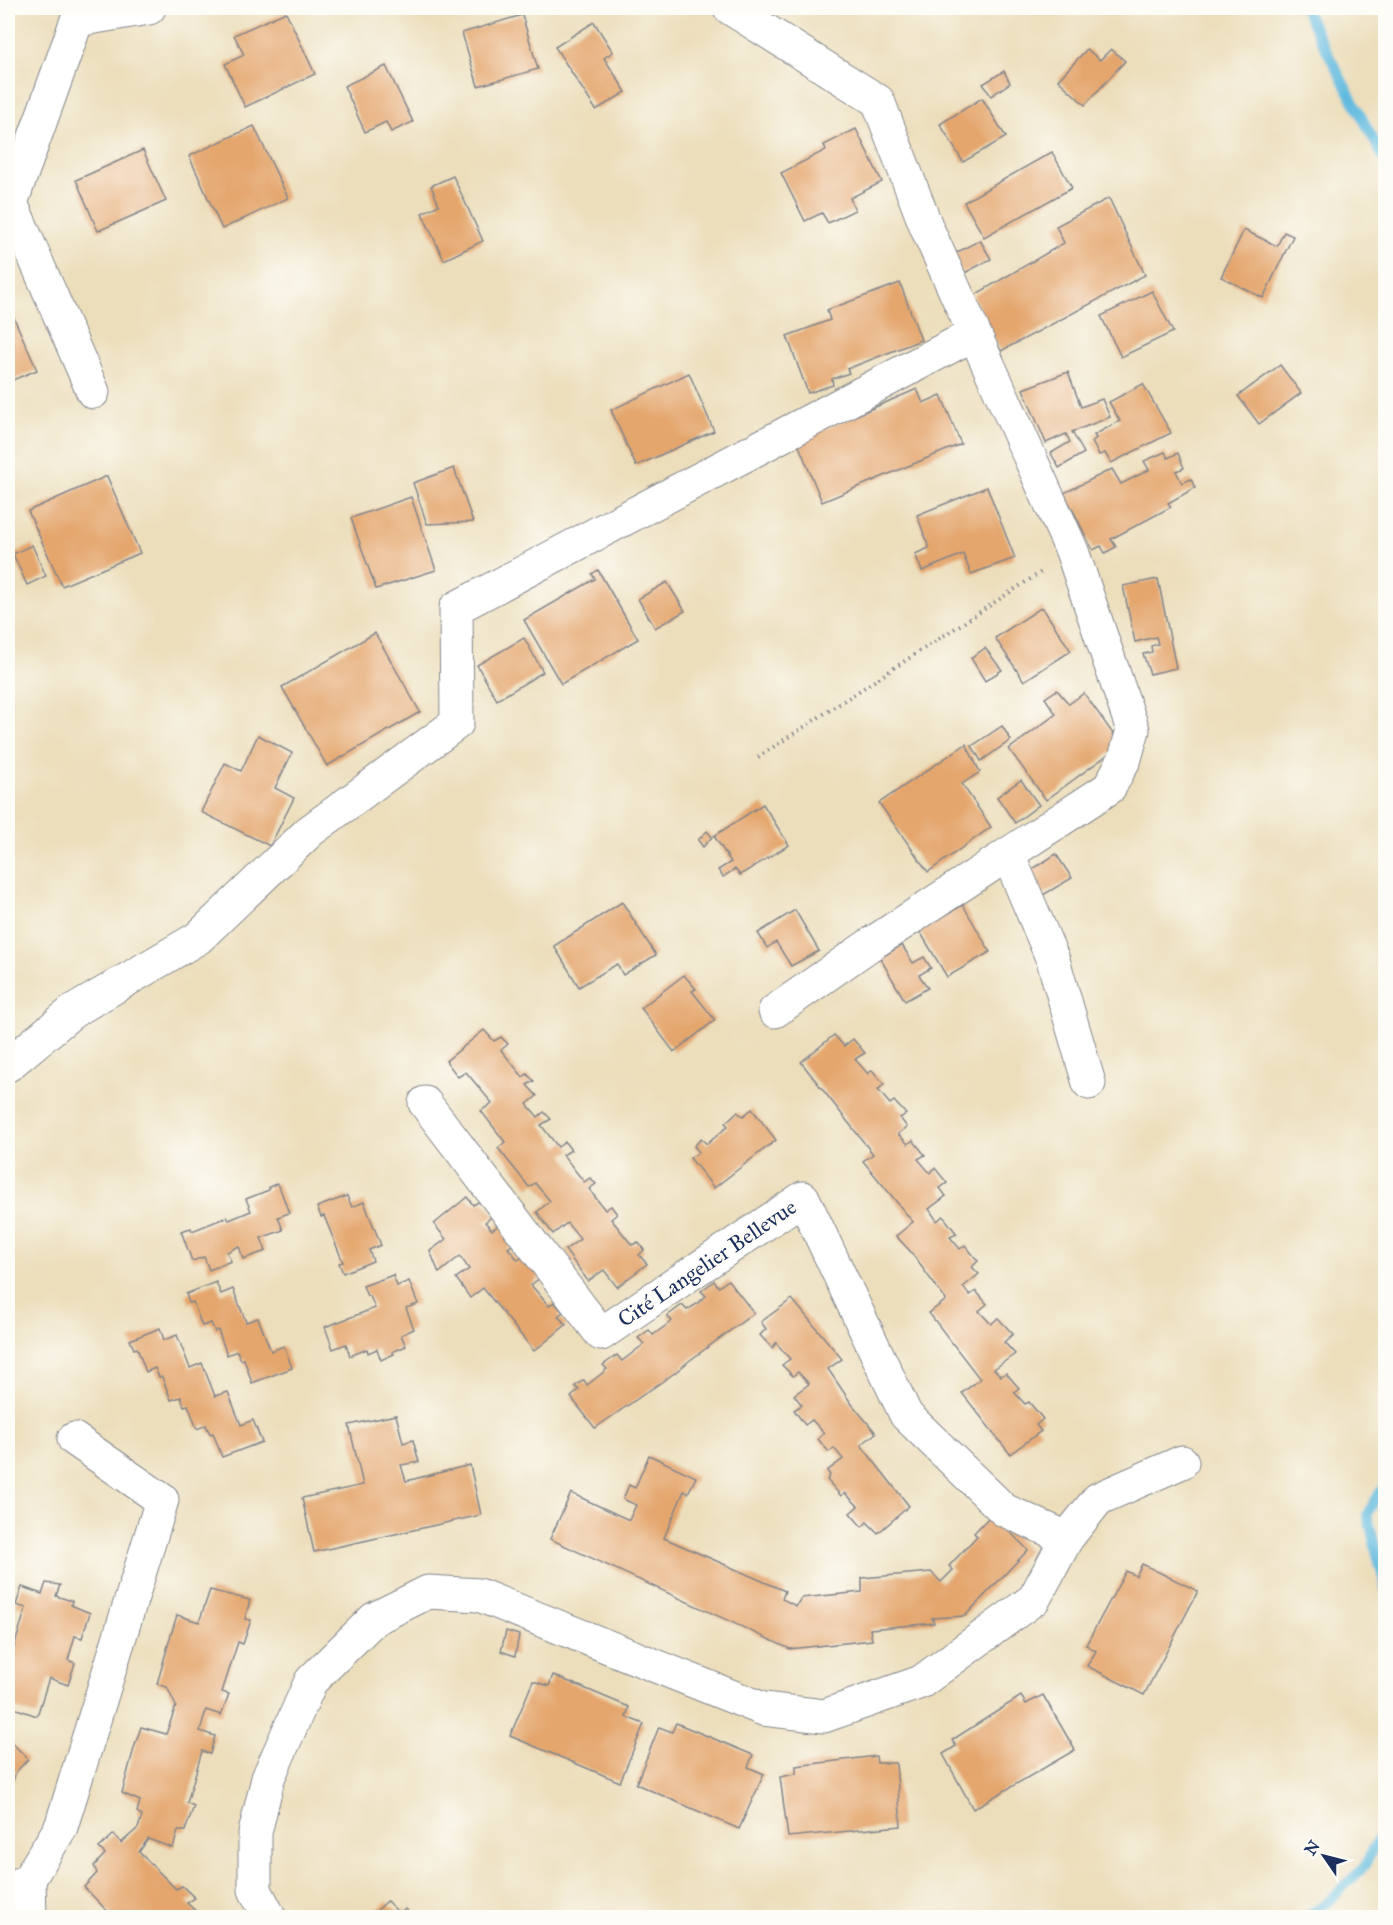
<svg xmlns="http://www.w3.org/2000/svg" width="1393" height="1925" viewBox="0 0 1393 1925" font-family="'IM FELL Great Primer',serif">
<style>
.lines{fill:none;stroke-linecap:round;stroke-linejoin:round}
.stream{stroke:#62bbdf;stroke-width:10}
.building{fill:#e4a66d}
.minor-casing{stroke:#84868c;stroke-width:35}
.path{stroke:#84868c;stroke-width:4;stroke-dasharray:1.5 4.5;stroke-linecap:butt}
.minor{stroke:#fff;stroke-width:33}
.labels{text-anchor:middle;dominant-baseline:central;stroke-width:4.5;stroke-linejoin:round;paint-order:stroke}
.street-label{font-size:22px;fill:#1b2f5e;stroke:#fdfcf7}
</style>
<rect width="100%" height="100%" fill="#fdfcf7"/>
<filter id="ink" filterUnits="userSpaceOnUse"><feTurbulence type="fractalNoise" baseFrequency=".0167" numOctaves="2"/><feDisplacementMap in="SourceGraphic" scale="12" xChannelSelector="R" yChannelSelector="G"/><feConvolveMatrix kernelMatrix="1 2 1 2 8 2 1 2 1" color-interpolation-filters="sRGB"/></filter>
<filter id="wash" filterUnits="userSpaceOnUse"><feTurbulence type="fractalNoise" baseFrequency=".008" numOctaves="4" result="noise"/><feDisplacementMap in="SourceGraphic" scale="24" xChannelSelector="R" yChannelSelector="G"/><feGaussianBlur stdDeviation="1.35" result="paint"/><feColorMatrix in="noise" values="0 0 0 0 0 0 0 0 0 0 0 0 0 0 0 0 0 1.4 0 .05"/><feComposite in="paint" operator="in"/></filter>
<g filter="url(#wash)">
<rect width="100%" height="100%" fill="#ecdebb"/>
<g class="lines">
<g class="stream">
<polyline points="1304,8 1386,163"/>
<polyline points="1386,1482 1367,1514 1386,1590"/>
<polyline points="1305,1918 1328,1902 1364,1867 1386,1823"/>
</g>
</g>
<g id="blocks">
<g class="building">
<polygon points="286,12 315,74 245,107 225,64 244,55 234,35"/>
<polygon points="522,15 538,69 478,86 462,33"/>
<polygon points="594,22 613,52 604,58 626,92 596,110 555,47"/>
<polygon points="1087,49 1100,60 1111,49 1125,61 1085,105 1058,80"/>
<polygon points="386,66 413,122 391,132 386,122 365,132 344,86"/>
<polygon points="1004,71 1010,83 991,96 983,84"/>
<polygon points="982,98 1006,137 963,162 940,124"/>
<polygon points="254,126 288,198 222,229 189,156"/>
<polygon points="856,129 882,182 850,198 855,210 828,223 822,213 805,221 781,173 826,150 824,145"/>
<polygon points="143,150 166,201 98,231 76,180"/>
<polygon points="1052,152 1072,188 984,237 964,202"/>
<polygon points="453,176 483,241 444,260 422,213 439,205 431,186"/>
<polygon points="1109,198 1145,275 1001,351 973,296 1064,243 1056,226"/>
<polygon points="1244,230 1277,246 1284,232 1293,236 1263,298 1221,277"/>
<polygon points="980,240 991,259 963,274 952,255"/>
<polygon points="900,283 921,340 847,369 849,373 832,379 833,385 808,393 787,336 830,320 827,310"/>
<polygon points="1152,291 1173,332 1121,357 1101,316"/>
<polygon points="14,318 37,370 8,382 8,321"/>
<polygon points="1280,365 1301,393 1259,424 1238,396"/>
<polygon points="1068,372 1081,407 1102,399 1110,417 1072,432 1084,453 1059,468 1051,453 1070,442 1066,434 1046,443 1023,389"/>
<polygon points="689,373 714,431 636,466 611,410"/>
<polygon points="1143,384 1171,433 1111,463 1105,453 1099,455 1092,442 1096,438 1094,435 1120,421 1109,402"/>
<polygon points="917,389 923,403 941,395 961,444 822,502 797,441"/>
<polygon points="1165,452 1168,458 1178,453 1184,468 1176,471 1182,483 1191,479 1195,488 1168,503 1171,507 1111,539 1116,547 1105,553 1101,546 1093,550 1064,493 1112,469 1121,484 1149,470 1144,461"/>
<polygon points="454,468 473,522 427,524 413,483"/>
<polygon points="107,476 140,553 62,586 28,511"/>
<polygon points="987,487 1015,558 971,574 963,554 922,571 915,554 929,548 917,515"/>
<polygon points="411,497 436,570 376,589 351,518"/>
<polygon points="32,545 46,576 27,585 13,554"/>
<polygon points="598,570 638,639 561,684 524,620 595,579 592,574"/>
<polygon points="1158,579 1176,668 1150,674 1143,654 1152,652 1151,646 1158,644 1156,637 1135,642 1123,586"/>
<polygon points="667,582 685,611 655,628 638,599"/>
<polygon points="1042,607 1071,651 1024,681 995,638"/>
<polygon points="375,633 420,712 327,766 282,687"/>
<polygon points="524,638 543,672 497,700 477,665"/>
<polygon points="985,648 1002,670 985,681 971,658"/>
<polygon points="1057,690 1069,704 1084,693 1121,745 1046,800 1009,749 1056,714 1045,698"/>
<polygon points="1002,726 1011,740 981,761 972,746"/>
<polygon points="258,735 292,753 275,788 294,798 270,846 201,812 225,763 241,771"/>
<polygon points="966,744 980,772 962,784 991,827 928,872 879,803"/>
<polygon points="1021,780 1039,805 1015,823 997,797"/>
<polygon points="763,804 789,845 740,875 735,869 723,877 718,870 731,862 714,836"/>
<polygon points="707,831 712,837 703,847 698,840"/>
<polygon points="1056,854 1072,878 1043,895 1028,872"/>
<polygon points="622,902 656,955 623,975 617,964 579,987 554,946"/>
<polygon points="963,905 990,952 947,977 919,930"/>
<polygon points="795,910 819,951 791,966 776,942 767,948 758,933"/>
<polygon points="902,945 913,963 924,957 931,968 919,975 928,988 905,1001 880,958"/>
<polygon points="684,975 696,989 692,991 715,1020 674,1052 641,1008"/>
<polygon points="484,1030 494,1041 501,1037 508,1044 501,1050 523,1077 527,1074 534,1081 527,1085 537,1096 527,1104 538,1117 544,1112 551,1119 541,1125 558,1147 565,1142 571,1150 563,1155 584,1182 590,1178 596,1184 589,1189 605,1210 611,1206 617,1214 611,1219 632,1245 638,1242 644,1250 639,1255 647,1264 617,1287 604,1270 588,1281 565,1250 580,1239 567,1223 553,1234 537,1212 550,1201 535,1183 529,1187 498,1148 505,1142 481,1111 492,1103 466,1072 458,1077 446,1061"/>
<polygon points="834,1035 844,1046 853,1039 865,1053 855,1059 868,1074 872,1070 884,1084 878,1090 890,1104 894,1101 906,1114 900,1118 907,1127 898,1134 908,1144 913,1140 925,1155 918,1159 930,1173 935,1168 947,1183 940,1188 946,1196 929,1209 937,1221 943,1216 957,1234 950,1237 960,1249 965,1245 978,1261 972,1267 979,1274 963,1287 970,1295 976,1291 987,1304 979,1311 991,1324 998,1318 1013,1334 1004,1342 1015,1354 994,1369 1001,1376 1006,1373 1019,1388 1014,1392 1025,1404 1029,1402 1043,1419 1036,1425 1041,1431 1010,1454 962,1393 980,1379 929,1313 946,1300 910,1251 896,1236 913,1222 863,1161 873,1154 801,1062"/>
<polygon points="752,1109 776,1140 714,1188 690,1158 699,1152 694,1146 701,1139 707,1144 728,1126 725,1123 737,1112 743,1116"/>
<polygon points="278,1183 289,1213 278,1217 283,1230 261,1238 266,1251 243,1259 239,1246 227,1252 231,1261 209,1270 204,1257 192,1261 181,1231 191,1228 192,1231 227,1217 229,1220 251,1211 246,1199 269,1190 269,1187"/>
<polygon points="347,1196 352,1207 364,1202 381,1245 369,1250 373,1261 343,1273 339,1263 343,1262 324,1216 321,1217 317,1207"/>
<polygon points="467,1197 473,1205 482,1200 494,1215 485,1222 492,1230 500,1224 515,1243 508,1248 518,1260 525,1255 541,1277 531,1285 549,1306 554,1302 563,1312 558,1316 566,1325 534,1351 483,1288 470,1298 456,1278 469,1269 460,1256 439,1273 430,1251 446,1239 434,1224"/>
<polygon points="393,1275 397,1286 409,1281 418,1304 406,1308 414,1329 401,1335 406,1346 392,1352 394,1354 381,1360 377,1349 368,1353 367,1349 350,1356 346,1344 333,1349 325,1327 375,1308 370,1296 367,1296 363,1286"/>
<polygon points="728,1280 754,1313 689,1361 676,1372 595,1428 571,1397 579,1390 575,1386 584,1380 587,1385 600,1375 607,1369 603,1365 617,1355 622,1361 644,1344 638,1338 649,1330 653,1335 672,1321 667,1316 682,1305 687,1310 697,1304 706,1296 701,1291 714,1281 719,1287"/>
<polygon points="216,1282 221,1294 233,1289 246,1322 258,1318 271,1351 284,1346 292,1368 252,1383 244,1359 241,1360 237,1351 227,1355 218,1330 215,1332 211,1323 202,1326 193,1302 189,1303 186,1294"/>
<polygon points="792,1299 842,1359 828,1369 851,1403 876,1433 861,1445 909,1506 878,1533 867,1522 862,1527 850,1513 858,1506 845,1493 841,1496 827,1480 830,1475 827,1471 843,1459 834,1448 829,1452 818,1439 824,1433 812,1420 805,1425 794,1410 802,1405 794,1395 809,1384 798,1372 793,1376 782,1365 790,1359 776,1343 772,1348 760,1335 766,1329 761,1322"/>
<polygon points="160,1328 164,1340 177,1335 190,1368 202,1363 215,1396 228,1392 241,1425 253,1420 262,1442 222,1457 213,1433 210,1434 206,1425 197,1429 188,1405 184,1406 181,1397 171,1400 162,1377 159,1377 155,1368 146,1372 137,1348 134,1349 130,1340"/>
<polygon points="396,1415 403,1443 413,1440 419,1462 401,1465 406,1481 470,1465 481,1515 314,1552 302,1498 363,1485 349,1425"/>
<polygon points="649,1455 696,1477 688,1493 684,1491 664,1538 785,1591 782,1599 796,1606 801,1598 862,1592 862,1578 931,1572 941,1582 953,1570 949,1566 977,1536 974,1533 992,1514 1028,1550 965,1616 932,1618 934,1623 870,1629 872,1640 790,1649 550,1539 571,1493 629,1520 636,1505 623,1499 629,1485 635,1488"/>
<polygon points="1142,1564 1198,1591 1144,1695 1087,1666 1096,1651 1086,1645 1126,1571 1136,1576"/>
<polygon points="46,1583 60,1585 56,1596 72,1601 71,1605 90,1613 82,1638 75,1636 68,1660 75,1663 68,1685 49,1678 37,1716 8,1706 8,1659 10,1660 26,1608 16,1605 22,1587 42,1594"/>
<polygon points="210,1590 250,1600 245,1619 251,1620 243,1644 238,1642 222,1692 229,1694 221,1715 206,1710 200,1731 215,1736 210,1754 202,1751 187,1803 194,1806 185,1831 178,1831 173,1848 148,1839 139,1852 176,1889 182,1886 195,1898 187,1903 202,1917 113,1917 84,1887 97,1873 94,1866 105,1854 99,1848 114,1834 121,1843 138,1828 142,1816 137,1812 140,1801 122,1793 134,1748 141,1727 166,1734 176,1706 167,1687 157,1684 170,1638 177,1615 199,1622"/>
<polygon points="506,1631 519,1635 515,1656 501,1651"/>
<polygon points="553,1675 629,1707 626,1717 644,1724 620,1782 510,1736 533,1681 549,1686"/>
<polygon points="1043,1695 1075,1750 973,1809 943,1754 956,1746 952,1740 1021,1696 1026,1704"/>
<polygon points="676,1723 753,1755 748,1767 764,1774 739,1829 636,1784 659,1727 672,1732"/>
<polygon points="8,1739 28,1759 16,1772 8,1795"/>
<polygon points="876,1756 877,1763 896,1763 901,1826 788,1837 780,1777 796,1774 796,1766"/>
<polygon points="387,1901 400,1914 405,1909 413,1917 370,1917"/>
</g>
</g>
</g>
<g filter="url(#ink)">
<use href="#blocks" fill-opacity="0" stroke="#84868c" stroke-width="1.5"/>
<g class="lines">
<g class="minor-casing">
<g id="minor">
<polyline points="730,8 878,101 926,226 1072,551 1133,730 1125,758 1109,788 868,946 775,1011"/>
<polyline points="93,392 11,203 77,20 149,8"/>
<polyline points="1008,854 1053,960 1089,1083"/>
<polyline points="8,1065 72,1012 198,938 310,831 457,723 456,608 974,334"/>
<polyline points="425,1103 601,1334 803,1198 906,1415 1004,1510 1067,1538"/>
<polyline points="29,1879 30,1918"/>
<polyline points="8,1891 29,1879 61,1827 162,1500 74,1439"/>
<polyline points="270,1918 255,1890 255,1833 268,1778 311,1681 374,1619 428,1592 479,1595 763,1709 824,1716 921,1682 1034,1599 1067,1538 1098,1499 1182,1462"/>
</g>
</g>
<polyline class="path" points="758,757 1041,572"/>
<use href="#minor" class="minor"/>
</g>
</g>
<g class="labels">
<g class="street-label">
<text transform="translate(707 1263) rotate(-34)">Cité Langelier Bellevue</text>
</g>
</g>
<rect width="1393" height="1925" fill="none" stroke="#fdfcf7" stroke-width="30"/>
<g transform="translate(1324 1856) rotate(305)" stroke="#fdfcf7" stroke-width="4.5" paint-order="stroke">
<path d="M0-4.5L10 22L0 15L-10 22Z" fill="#1b2f5e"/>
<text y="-9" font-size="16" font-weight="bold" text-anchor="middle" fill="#1b2f5e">N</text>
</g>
</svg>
